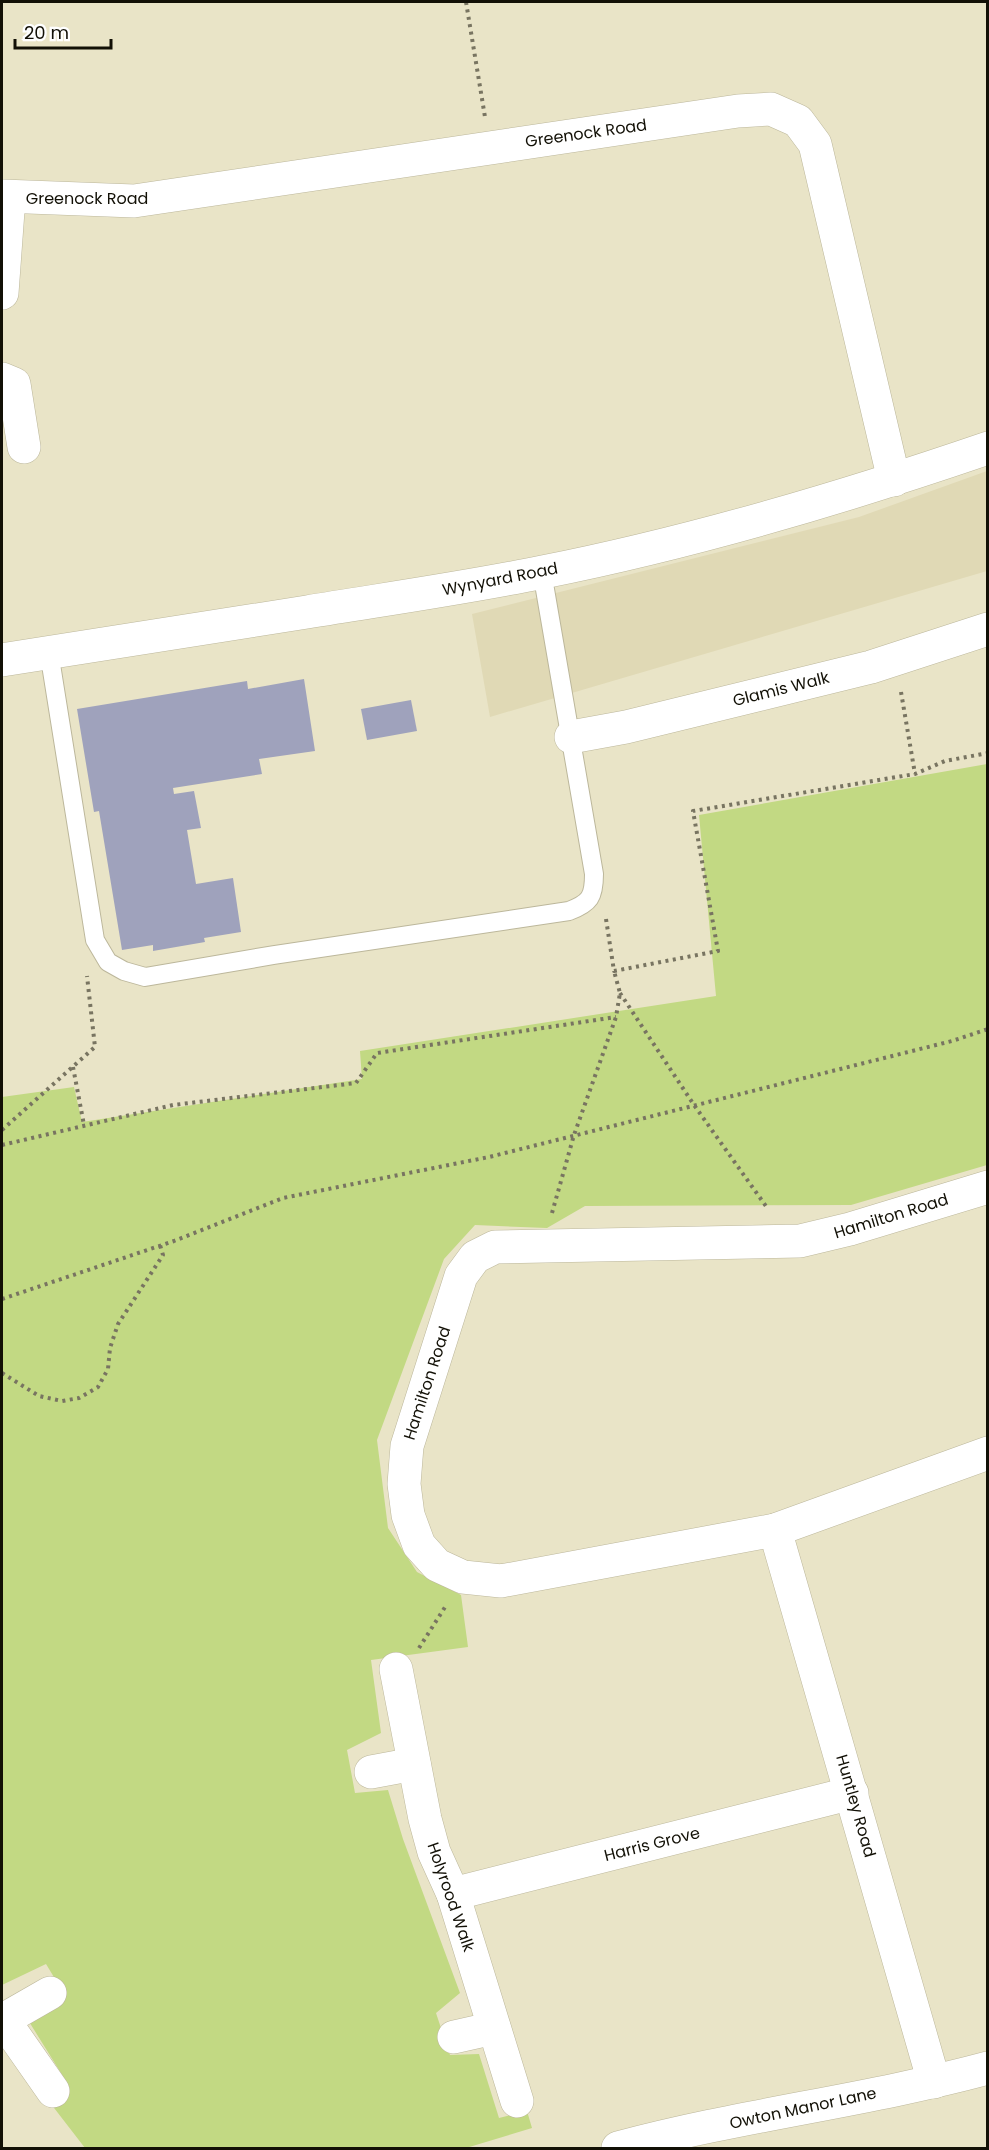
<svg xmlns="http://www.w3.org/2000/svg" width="989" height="2150" viewBox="0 0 989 2150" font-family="Poppins,sans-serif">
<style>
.built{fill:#e0d9b5}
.green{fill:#c2d983}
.building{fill:#9fa2bc}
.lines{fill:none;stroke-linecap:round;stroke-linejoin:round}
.service-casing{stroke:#bcb79b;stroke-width:20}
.minor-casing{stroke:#bcb79b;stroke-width:34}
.path{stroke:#787461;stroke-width:4;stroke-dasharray:3 4.5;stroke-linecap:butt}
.service{stroke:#fff;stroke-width:18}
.minor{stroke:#fff;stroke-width:33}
.labels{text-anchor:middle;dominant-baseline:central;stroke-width:4.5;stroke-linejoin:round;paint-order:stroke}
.street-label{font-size:16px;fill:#121006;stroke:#fff}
</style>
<rect width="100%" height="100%" fill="#e9e4c7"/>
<polygon class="built" points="987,471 987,571 490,717 472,614 859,517"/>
<polygon class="green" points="987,764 987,1165 851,1205 585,1206 547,1228 475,1225 444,1259 377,1440 388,1528 417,1572 461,1595 468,1647 371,1660 381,1733 347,1750 355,1793 388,1790 403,1839 460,1993 436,2013 450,2055 479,2054 499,2118 527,2111 532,2128 466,2148 85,2148 51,2104 69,2086 28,2020 63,1992 46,1964 2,1985 2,1097 74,1087 82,1122 362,1079 360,1051 716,996 699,815"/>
<g class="building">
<polygon points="304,679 315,751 259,759 262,774 173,788 174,794 194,791 201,828 187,830 196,884 233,878 241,932 204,938 205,942 153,951 153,945 122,950 99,811 94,812 77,709 247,681 248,689"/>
<polygon points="411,700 417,731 367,740 361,709"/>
</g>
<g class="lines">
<g class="service-casing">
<path id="service" d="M49,652L95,940L108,962L124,971L145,977L274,955L569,911C590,903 594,897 594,874L542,572"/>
</g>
<g class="minor-casing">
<g id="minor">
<polyline points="2,196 134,201 738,111 771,109 798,121 815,144 894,480"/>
<polyline points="2,293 9,197"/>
<polyline points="2,379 14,384 24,447"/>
<path d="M2,660C103,644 205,628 307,612C386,599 465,588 543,572C694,542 842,498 988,448"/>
<polyline points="571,737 626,727 871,667 988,629"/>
<polyline points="988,1187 850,1229 800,1241 495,1247 475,1257 461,1276 407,1446 404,1484 408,1515 419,1545 437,1565 463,1577 501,1581 775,1530 988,1453"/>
<polyline points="775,1530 934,2082"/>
<polyline points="396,1669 425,1819 434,1852 453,1894 517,2101"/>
<polyline points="371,1772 414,1764"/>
<polyline points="453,1894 852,1793"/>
<polyline points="2,2018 53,2091"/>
<polyline points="3,2020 50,1993"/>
<polyline points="454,2037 494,2028"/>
<path d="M618,2148C740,2115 866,2101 988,2068"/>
</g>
</g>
<g class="path">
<polyline points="466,2 485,117"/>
<polyline points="901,692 915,774"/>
<polyline points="606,919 614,971 718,951 693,811 915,774 945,761 988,753"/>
<polyline points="620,993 694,1105 768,1209"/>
<polyline points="73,1067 84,1125"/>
<polyline points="2,1130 95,1047 87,976"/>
<polyline points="2,1145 173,1105 356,1083 377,1053 616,1017"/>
<polyline points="552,1213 574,1135 616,1017 620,993 614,971"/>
<polyline points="2,1299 174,1241 283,1198 489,1157 952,1041 988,1029"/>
<polyline points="2,1373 39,1396 62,1401 79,1398 98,1387 108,1369 110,1348 118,1324 163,1255 160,1245"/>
<polyline points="419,1648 447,1604"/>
</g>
<use href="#service" class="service"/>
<use href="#minor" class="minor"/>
</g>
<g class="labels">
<g class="street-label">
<text transform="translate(586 133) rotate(-8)">Greenock Road</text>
<text x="87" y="198">Greenock Road</text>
<text transform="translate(500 579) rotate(-11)">Wynyard Road</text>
<text transform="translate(781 689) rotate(-14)">Glamis Walk</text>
<text transform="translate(891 1216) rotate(-17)">Hamilton Road</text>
<text transform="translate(427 1383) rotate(-72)">Hamilton Road</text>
<text transform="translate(856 1806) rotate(74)">Huntley Road</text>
<text transform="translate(652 1844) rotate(-14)">Harris Grove</text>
<text transform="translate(451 1897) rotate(71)">Holyrood Walk</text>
<text transform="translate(803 2108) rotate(-12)">Owton Manor Lane</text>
</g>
</g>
<rect width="989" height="2150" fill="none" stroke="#121006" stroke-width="6"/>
<path d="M15 39v9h96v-9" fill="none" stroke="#121006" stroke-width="3"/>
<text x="24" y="39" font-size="18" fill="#121006" stroke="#ffffff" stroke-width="4.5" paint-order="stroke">20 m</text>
</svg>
